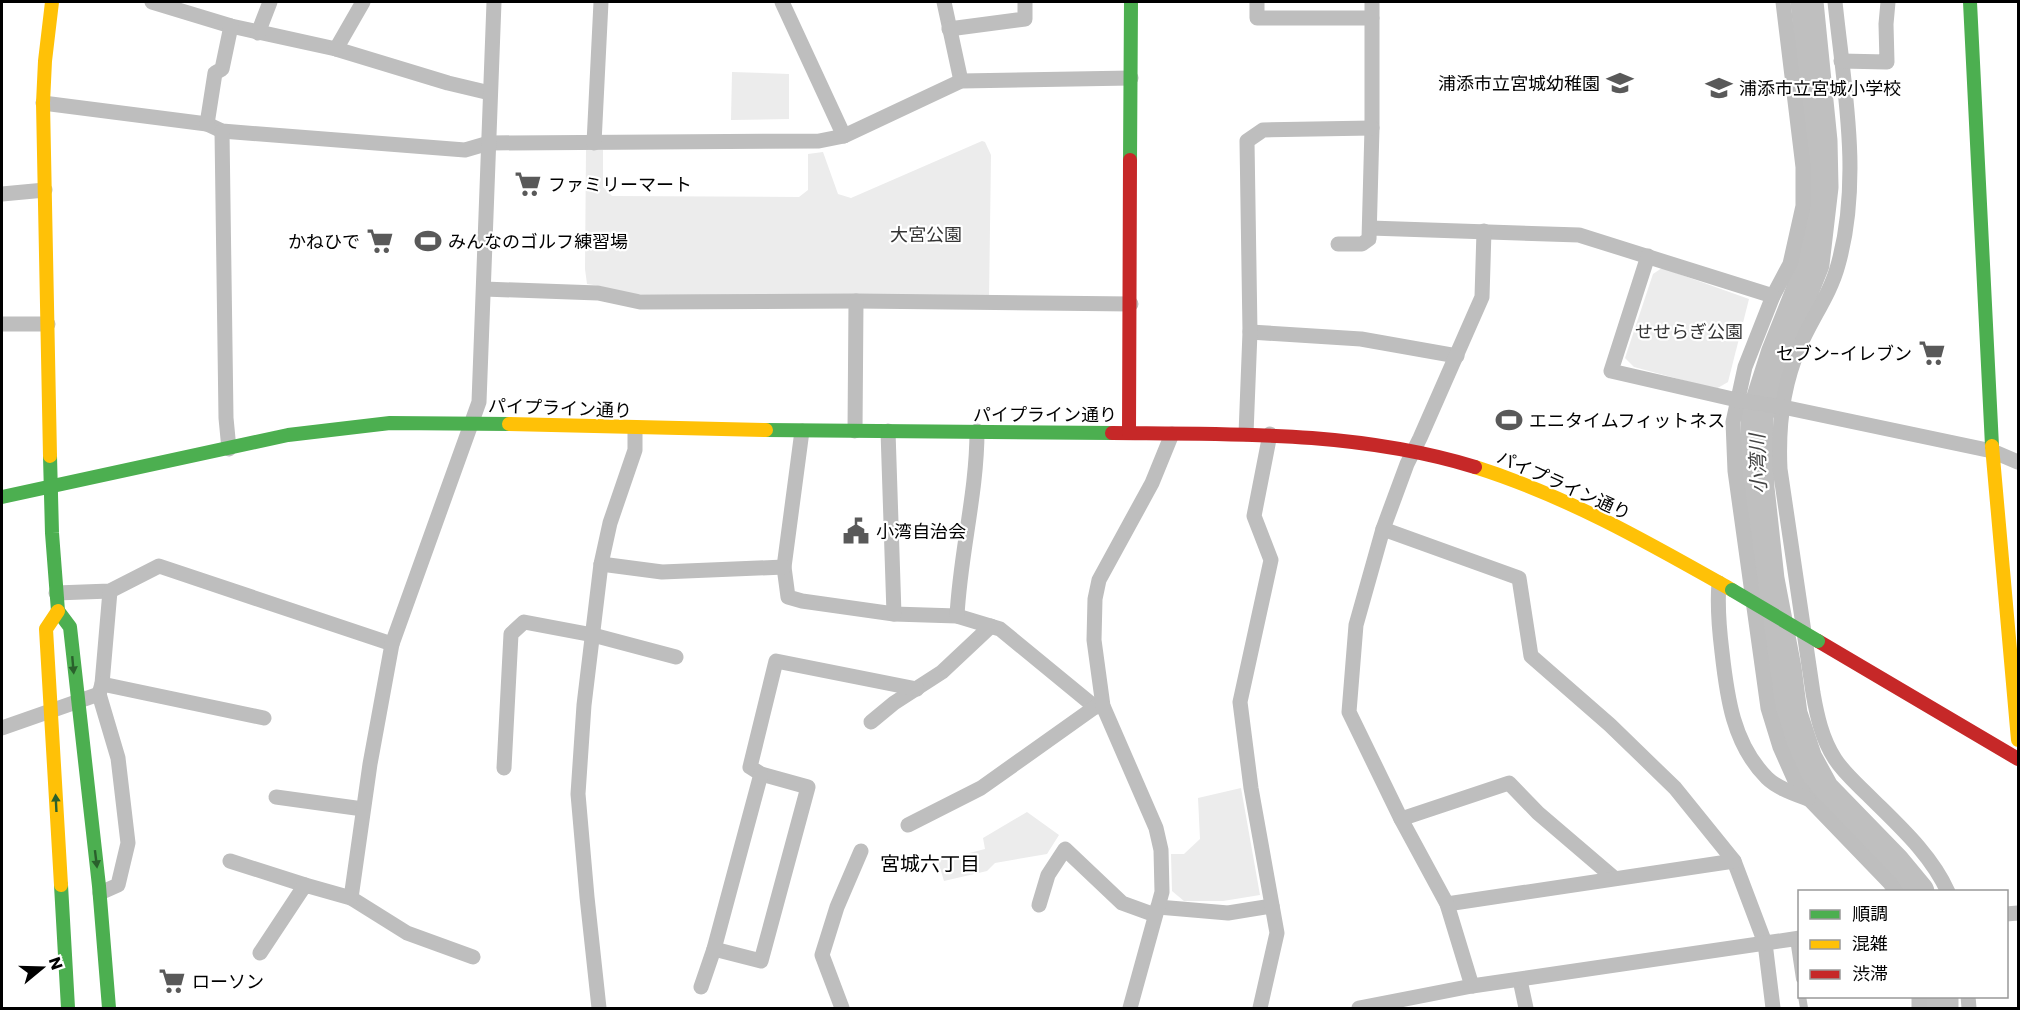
<svg xmlns="http://www.w3.org/2000/svg" width="2020" height="1010" viewBox="0 0 2020 1010" font-family="Poppins,'Noto Sans JP',sans-serif">
<style>
.green{fill:#ececec}
.lines{fill:none;stroke-linecap:round;stroke-linejoin:round}
.river{stroke:#bfbfbf;stroke-width:33}
.lane{stroke:#bebebe;stroke-width:8}
.street{stroke:#bebebe;stroke-width:15}
.fast{stroke:#4caf50;stroke-width:14}
.slow{stroke:#ffc107;stroke-width:14}
.jam{stroke:#c62828;stroke-width:14}
.fast-bridge{stroke:#4caf50;stroke-width:14}
.oneway{fill:#2a602c}
.labels{text-anchor:middle;dominant-baseline:central;stroke-width:4.5;stroke-linejoin:round;paint-order:stroke}
.poi-label{font-size:18px;fill:#000;stroke:#fff;text-anchor:start}
.park-label{font-size:18px;fill:#333;stroke:#fff}
.street-label{font-size:18px;fill:#000;stroke:#fff}
.water-label{font-size:20px;font-style:italic;fill:#444;stroke:#fff}
.neighbourhood-label{font-size:20px;fill:#000;stroke:#fff}
</style>
<rect width="100%" height="100%" fill="#fff"/>
<g class="green">
<polygon points="732,72 789,74 789,119 731,120"/>
<polygon points="982,141 985,142 991,155 989,299 623,294 600,286 587,284 585,269 586,150 603,150 603,187 612,196 799,197 808,190 808,154 823,152 838,194 851,198"/>
<polygon points="1662,268 1749,299 1728,382 1716,389 1634,367 1625,358 1653,274"/>
<polygon points="1241,788 1260,895 1223,901 1184,901 1172,891 1171,854 1184,854 1200,839 1198,798"/>
<polygon points="1027,812 1059,835 1047,854 995,863 987,871 944,881 938,861 985,849 983,838"/>
</g>
<g class="lines">
<g class="river">
<polyline points="1807,2 1821,141 1822,187 1813,264 1777,354 1757,416 1758,488 1768,579 1785,668 1791,714 1806,759 1823,790 1894,863 1918,892"/>
<polyline points="1942,996 1942,1008"/>
</g>
<g class="lane">
<polyline points="1794,939 1800,979"/>
<polyline points="1802,996 1804,1008"/>
</g>
<g class="street">
<polyline points="152,2 231,26 336,49 448,83 490,93"/>
<polyline points="782,2 844,136"/>
<polyline points="944,2 961,81"/>
<polyline points="1257,2 1257,18 1372,18"/>
<polyline points="1783,2 1803,167 1803,206 1790,264 1773,296 1745,367 1733,422 1735,471 1768,708 1780,747 1796,783 1810,800 1890,883 1896,892"/>
<path d="M1835,2C1844,88 1862,180 1838,265C1830,295 1811,319 1799,348C1783,385 1778,428 1780,469L1813,693C1817,716 1822,739 1835,759C1844,773 1857,784 1869,796C1898,825 1931,854 1948,892"/>
<polyline points="949,29 1025,19 1025,2"/>
<polyline points="258,33 270,2"/>
<polyline points="336,49 363,2"/>
<polyline points="1841,61 1887,62 1886,24 1888,2"/>
<polyline points="43,103 207,124 222,131 465,150 489,143 819,141 844,136 961,81 1131,78"/>
<polyline points="207,124 215,73 222,69 231,26"/>
<polyline points="222,131 226,418 229,449"/>
<polyline points="594,143 601,2"/>
<polyline points="2,194 45,190"/>
<polyline points="1370,228 1579,235 1773,296"/>
<polyline points="1338,244 1362,244 1369,239 1372,128 1372,2"/>
<polyline points="1648,256 1611,371 1737,400 1783,407 1992,451 2018,462"/>
<polyline points="484,289 598,293 640,302 856,301 1131,304"/>
<polyline points="2,324 48,324"/>
<polyline points="1250,332 1361,339 1457,356"/>
<polyline points="802,431 784,567 788,597 802,601 894,614 957,616 1000,629 1095,707 1103,706"/>
<polyline points="855,431 856,301"/>
<polyline points="888,431 894,614"/>
<polyline points="1246,434 1250,332 1247,141 1263,130 1372,128"/>
<polyline points="1383,529 1519,578 1531,656 1610,725 1675,788 1734,861 1765,943 1773,1008"/>
<polyline points="601,564 662,572 784,567"/>
<path d="M1719,583C1717,607 1719,628 1722,652C1727,697 1733,744 1767,778C1777,788 1795,794 1808,799"/>
<polyline points="56,593 110,591 159,566 392,644"/>
<path d="M957,616C960,554 977,493 977,431"/>
<polyline points="102,684 110,591"/>
<polyline points="99,694 102,684 264,718"/>
<polyline points="871,722 894,703 942,672 991,626"/>
<polyline points="2,728 99,694 118,758 128,843 118,885 100,893"/>
<polyline points="504,768 511,634 524,622 593,635 676,657"/>
<polyline points="276,797 363,809"/>
<polyline points="1401,819 1509,783 1538,813 1614,878"/>
<polyline points="908,825 981,788 1095,707"/>
<polyline points="230,861 305,885"/>
<polyline points="351,898 407,933 473,957"/>
<polyline points="1447,904 1734,861"/>
<polyline points="1039,905 1048,875 1065,849 1122,903 1155,915"/>
<polyline points="1158,907 1228,913 1272,906"/>
<polyline points="2006,914 2018,913"/>
<polyline points="714,949 761,961 808,787 761,774 750,767 776,661 917,689"/>
<polyline points="260,953 305,885 351,898 370,764 392,644 479,402 494,2"/>
<polyline points="1520,980 1526,1008"/>
<polyline points="1472,986 1447,904 1401,819 1349,712 1356,625 1383,529 1407,464 1420,438 1482,297 1484,231"/>
<polyline points="701,987 714,949 761,774"/>
<polyline points="1919,996 1919,1008"/>
<polyline points="1968,996 1969,1008"/>
<polyline points="599,1008 587,897 578,794 584,705 601,564 610,523 635,450 635,428"/>
<polyline points="842,1008 822,955 837,907 861,851"/>
<polyline points="1130,1008 1162,892 1161,850 1156,828 1103,706 1094,640 1095,599 1099,580 1152,483 1172,434"/>
<polyline points="1260,1008 1277,933 1251,788 1240,702 1271,560 1254,516 1270,434"/>
<polyline points="1359,1008 1472,986 1800,938"/>
</g>
<g class="fast">
<polyline points="1970,2 1992,446"/>
<polyline points="1130,160 1131,2"/>
<polyline points="766,430 1112,433"/>
<polyline points="50,456 52,533 58,611 70,627 99,886 109,1008"/>
<polyline points="2,497 288,435 390,423 509,424"/>
<polyline points="61,885 68,1008"/>
</g>
<g class="slow">
<polyline points="509,424 766,430"/>
<polyline points="1992,446 2018,740"/>
<polyline points="50,456 43,103 45,61 52,2"/>
<path d="M1475,467C1567,496 1649,543 1732,590"/>
<polyline points="58,611 46,629 61,885"/>
</g>
<g class="jam">
<path d="M1112,433C1234,434 1357,431 1475,467"/>
<polyline points="1129,433 1130,160"/>
<polyline points="1818,641 2018,759"/>
</g>
<polyline class="fast-bridge" points="1732,590 1818,641"/>
</g>
<defs><path id="oneway-solid" d="M-6-.8H1V-3.2L6.5 0L1 3.2V.8H-6Z" transform="scale(1.5)"/></defs>
<g class="oneway">
<use href="#oneway-solid" transform="translate(73 665) rotate(85)"/>
<use href="#oneway-solid" transform="translate(56 803) rotate(-93)"/>
<use href="#oneway-solid" transform="translate(96 859) rotate(83)"/>
</g>
<defs>
<g id="school-bare" transform="scale(2.07)"><path d="M0-5L7-2L0 1L-7-2ZM-4 1L0 2.5L4 1V4Q0 6-4 4Z" fill="#595959" stroke="#fff" stroke-width="2.5" paint-order="stroke"/></g>
<g id="supermarket-bare" transform="scale(2.07)"><path d="M-6-5.5h2.5l.6 2H6L4.5 2H-2.5L-4.4-4H-6ZM-1.5 3.2a1.3 1.3 0 1 0 .1 0ZM3 3.2a1.3 1.3 0 1 0 .1 0Z" fill="#595959" stroke="#fff" stroke-width="2.5" paint-order="stroke"/></g>
<g id="stadium-bare" transform="scale(2.07)"><path d="M0-5a6.5 5 0 1 0 0 10a6.5 5 0 1 0 0-10ZM-3.5-1.8h7v3.6h-7Z" fill="#595959" stroke="#fff" stroke-width="2.5" paint-order="stroke"/></g>
<g id="civic-bare" transform="scale(2.07)"><path d="M-.6-6.5H3V-4.5H.6V-3L4-1V1h2V6H-6V1h2V-1L-.6-3ZM-1.2 2.5V6h2.4V2.5Z" fill="#595959" stroke="#fff" stroke-width="2.5" paint-order="stroke"/></g>
</defs>
<g fill-rule="evenodd">
<use href="#school-bare" x="1620" y="83"/>
<use href="#school-bare" x="1719" y="88"/>
<use href="#supermarket-bare" x="528" y="184"/>
<use href="#supermarket-bare" x="380" y="241"/>
<use href="#stadium-bare" x="428" y="241"/>
<use href="#supermarket-bare" x="1932" y="353"/>
<use href="#stadium-bare" x="1509" y="420"/>
<use href="#civic-bare" x="856" y="531"/>
<use href="#supermarket-bare" x="172" y="981"/>
</g>
<g class="labels">
<g class="poi-label">
<text x="1600" y="83" text-anchor="end">浦添市立宮城幼稚園</text>
<text x="1739" y="88">浦添市立宮城小学校</text>
<text x="548" y="184">ファミリーマート</text>
<text x="360" y="241" text-anchor="end">かねひで</text>
<text x="448" y="241">みんなのゴルフ練習場</text>
<text x="1912" y="353" text-anchor="end">セブン-イレブン</text>
<text x="1529" y="420">エニタイムフィットネス</text>
<text x="876" y="531">小湾自治会</text>
<text x="192" y="981">ローソン</text>
</g>
<g class="park-label">
<text x="926" y="234">大宮公園</text>
<text x="1689" y="331">せせらぎ公園</text>
</g>
<g class="street-label">
<text transform="translate(560 408) rotate(2)">パイプライン通り</text>
<text x="1045" y="414">パイプライン通り</text>
<text transform="translate(1564 485) rotate(24)">パイプライン通り</text>
</g>
<g class="water-label">
<text transform="translate(1758 464) rotate(-92)">小湾川</text>
</g>
<g class="neighbourhood-label">
<text x="930" y="864">宮城六丁目</text>
</g>
</g>
<rect width="2020" height="1010" fill="none" stroke="#000000" stroke-width="6"/>
<rect x="1798" y="890" width="210" height="108" fill="#ffffff" stroke="#999999" stroke-width="1.5"/>
<rect x="1810" y="910" width="30" height="9" fill="#4caf50" stroke="#999999" stroke-width="1.5"/>
<text x="1852" y="920" font-size="18" fill="#000000">順調</text>
<rect x="1810" y="940" width="30" height="9" fill="#ffc107" stroke="#999999" stroke-width="1.5"/>
<text x="1852" y="950" font-size="18" fill="#000000">混雑</text>
<rect x="1810" y="970" width="30" height="9" fill="#c62828" stroke="#999999" stroke-width="1.5"/>
<text x="1852" y="980" font-size="18" fill="#000000">渋滞</text>
<g transform="translate(42 968) rotate(71)" stroke="#ffffff" stroke-width="4.5" paint-order="stroke">
<path d="M0-4.5L10 22L0 15L-10 22Z" fill="#000000"/>
<text y="-9" font-size="16" font-weight="bold" text-anchor="middle" fill="#000000">N</text>
</g>
</svg>
